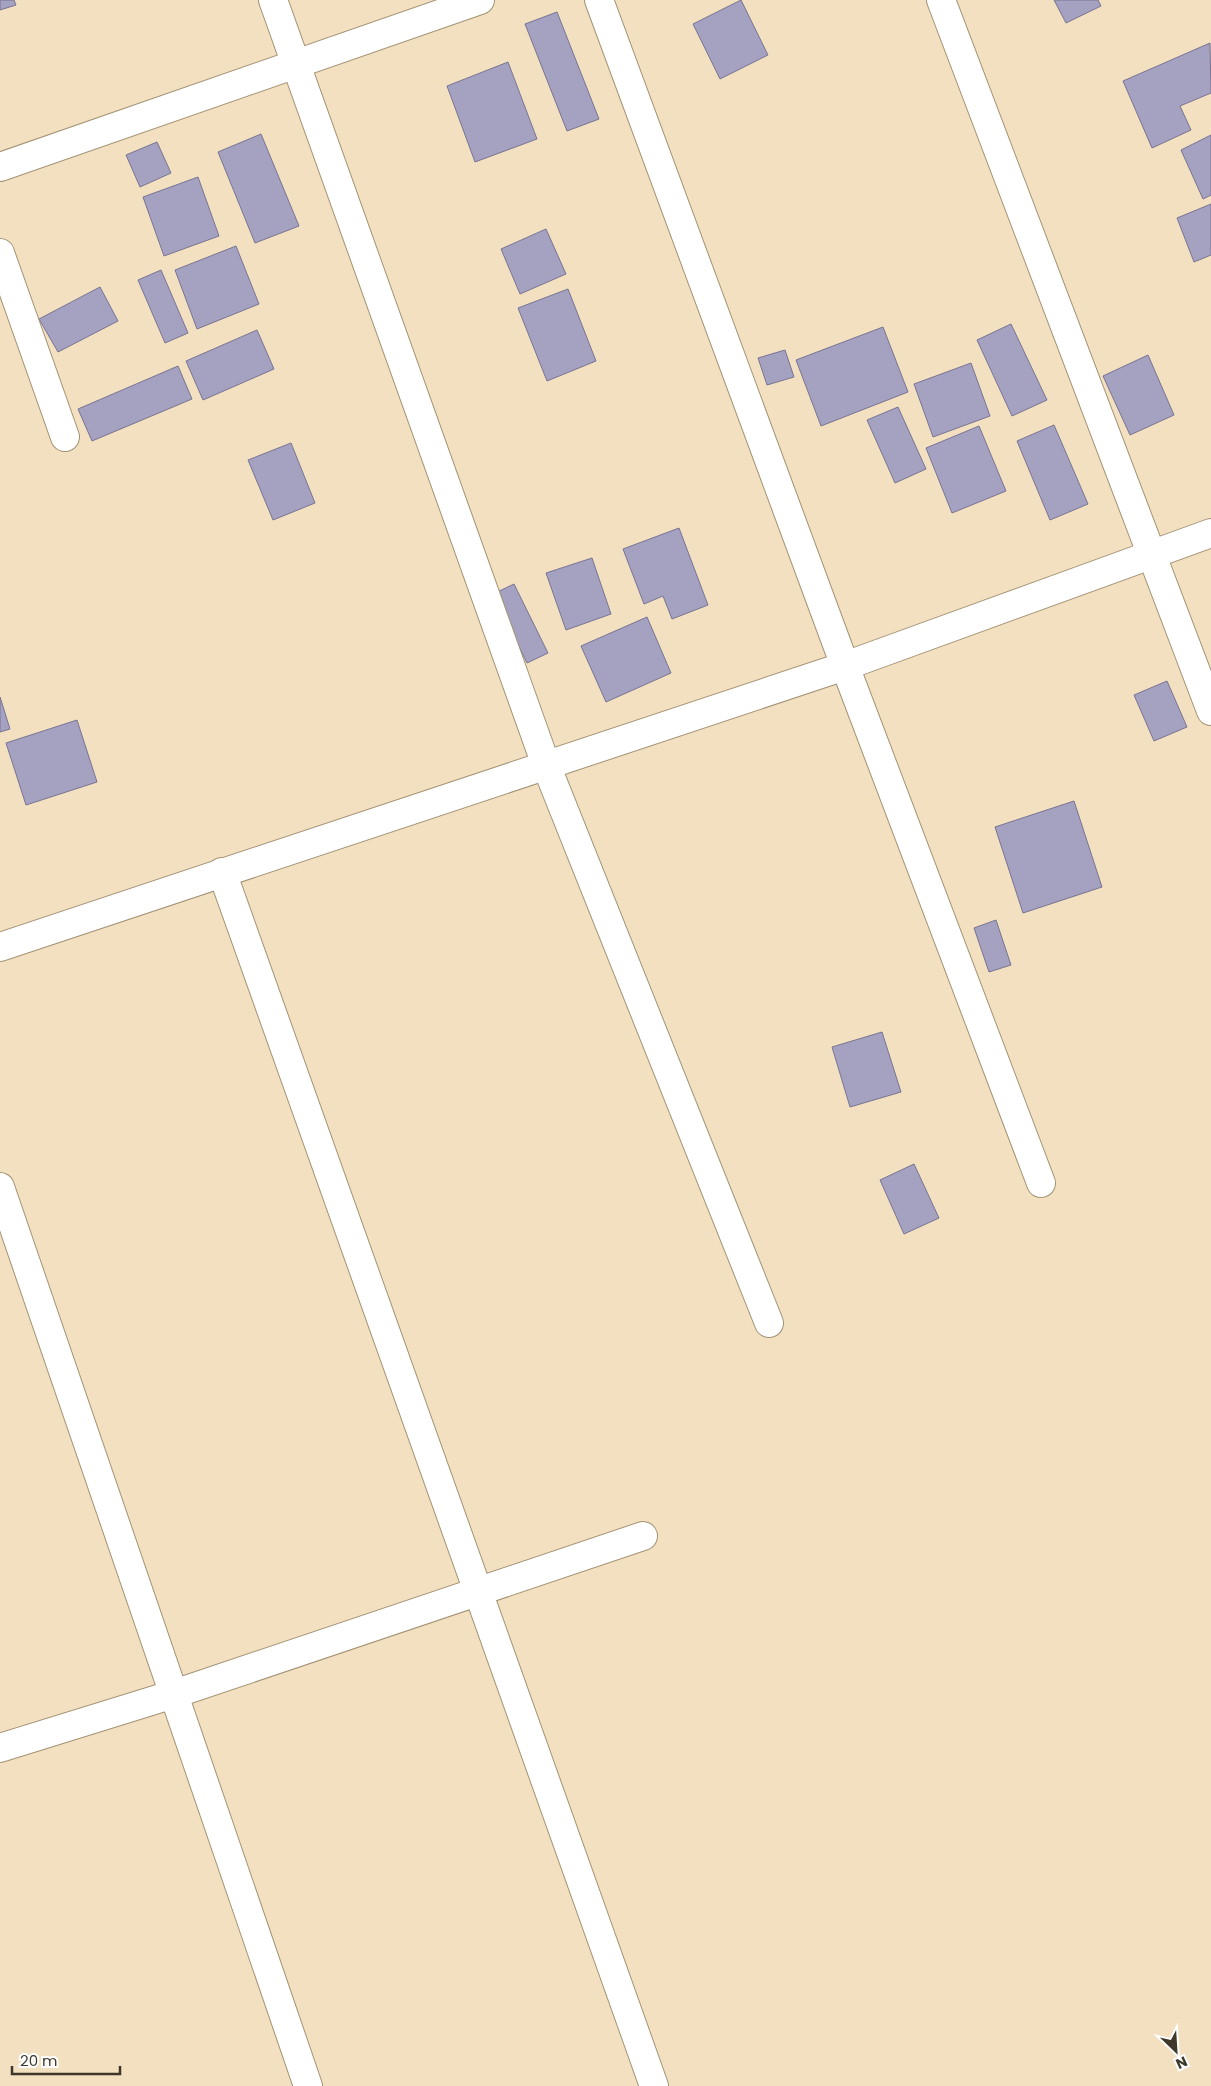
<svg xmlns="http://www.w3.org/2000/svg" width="1211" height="2086" viewBox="0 0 1211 2086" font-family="Poppins,sans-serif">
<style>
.building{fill:#a4a1c1;stroke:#787492}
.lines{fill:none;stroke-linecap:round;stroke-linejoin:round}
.minor-casing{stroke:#a39375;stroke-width:30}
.minor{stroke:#fff;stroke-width:28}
</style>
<rect width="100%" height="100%" fill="#f2e0c0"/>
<g class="building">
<polygon points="0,0 14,0 16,5 0,10"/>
<polygon points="741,0 768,55 720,79 693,24"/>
<polygon points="1054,0 1098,0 1101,6 1066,23"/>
<polygon points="557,12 599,119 567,131 525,24"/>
<polygon points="1210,43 1211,93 1180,106 1191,130 1152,148 1123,81"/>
<polygon points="508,62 537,139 475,162 447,86"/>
<polygon points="261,134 299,226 255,243 218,152"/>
<polygon points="1211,135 1211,195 1203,199 1181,150"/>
<polygon points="157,142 171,173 140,187 126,155"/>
<polygon points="198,177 219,236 164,256 143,197"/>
<polygon points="1211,204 1211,255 1194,262 1177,218"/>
<polygon points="546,229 566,274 520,294 501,249"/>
<polygon points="236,246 259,304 197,329 175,270"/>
<polygon points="161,270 188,333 165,343 138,280"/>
<polygon points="100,287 118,321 58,352 39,319"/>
<polygon points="568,289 596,361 547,381 518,308"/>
<polygon points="1011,324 1047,400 1012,416 977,340"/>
<polygon points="883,327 908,392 821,426 796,360"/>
<polygon points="257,330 274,369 203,400 186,361"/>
<polygon points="785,350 794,377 767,385 758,358"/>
<polygon points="1148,355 1174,415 1130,435 1103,376"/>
<polygon points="971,363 990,416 933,437 914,384"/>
<polygon points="178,366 192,399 92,441 78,409"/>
<polygon points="898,407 926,469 895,483 867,420"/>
<polygon points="1054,425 1088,504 1050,520 1017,441"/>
<polygon points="979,426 1006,491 952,513 926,448"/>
<polygon points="291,443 315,503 273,520 248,460"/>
<polygon points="679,528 708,605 672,619 663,596 644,604 623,549"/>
<polygon points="592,558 611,614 566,630 546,573"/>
<polygon points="514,584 548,653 527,663 493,594"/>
<polygon points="647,617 671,673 606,702 581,646"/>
<polygon points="1167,681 1187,727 1154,741 1134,695"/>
<polygon points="0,697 10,729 0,732"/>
<polygon points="77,720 97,782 26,805 6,743"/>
<polygon points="1074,801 1102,887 1023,913 995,827"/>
<polygon points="996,920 1011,965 989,972 974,928"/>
<polygon points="882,1032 901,1092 850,1107 832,1047"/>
<polygon points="914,1164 939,1218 904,1234 880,1180"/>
</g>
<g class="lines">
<g class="minor-casing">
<g id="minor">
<polyline points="273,0 546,765 769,1323"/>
<polyline points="599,0 845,666 1041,1183"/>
<polyline points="941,0 1211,711"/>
<polyline points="0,167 480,0"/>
<polyline points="0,253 65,437"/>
<polyline points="222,872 654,2086"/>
<polyline points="0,947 845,666 1211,533"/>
<polyline points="0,1187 308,2086"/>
<polyline points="0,1748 174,1694 643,1536"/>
</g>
</g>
<use href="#minor" class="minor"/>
</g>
<g transform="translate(1176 2051) rotate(155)" stroke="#ffffff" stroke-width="4" paint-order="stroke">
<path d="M0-4L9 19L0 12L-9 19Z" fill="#3e372a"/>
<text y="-8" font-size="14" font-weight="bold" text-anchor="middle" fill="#3e372a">N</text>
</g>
<path d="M12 2066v8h108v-8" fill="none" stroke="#3e372a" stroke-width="2.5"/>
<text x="20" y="2066" font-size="15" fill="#3e372a" stroke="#ffffff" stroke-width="4" paint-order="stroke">20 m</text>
</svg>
